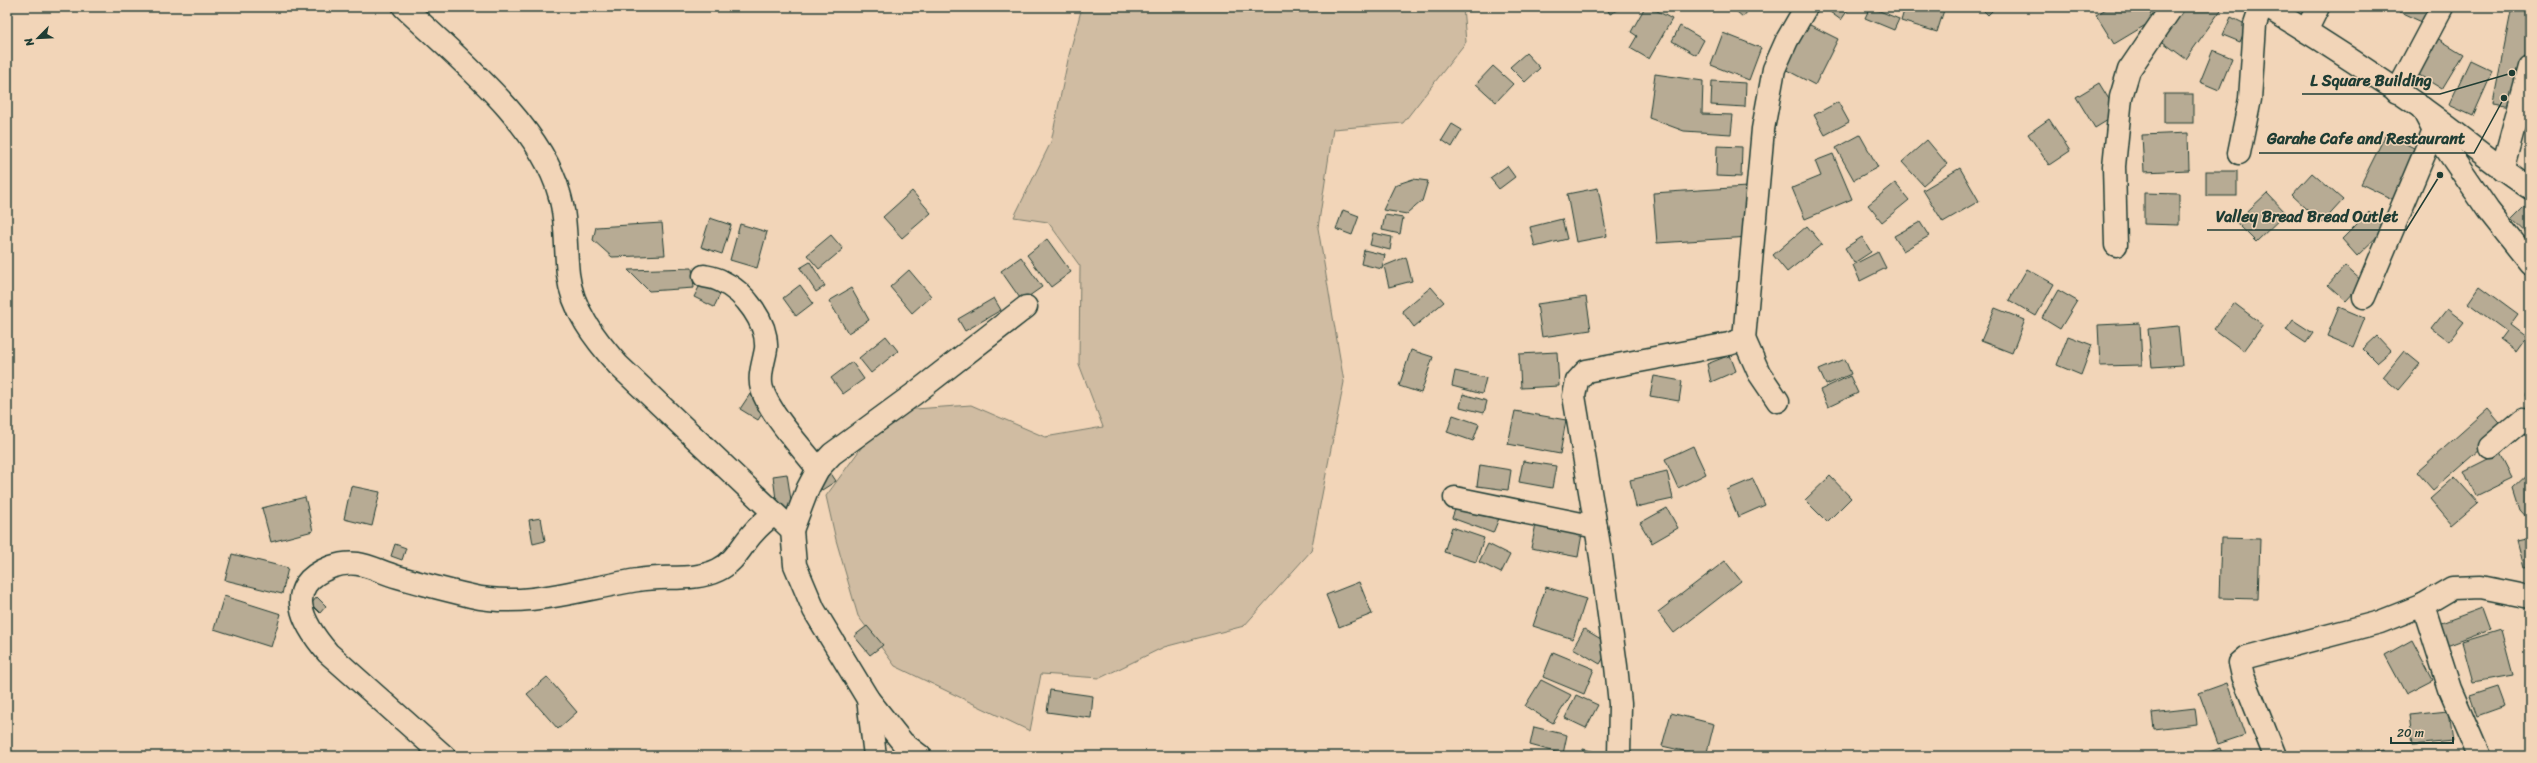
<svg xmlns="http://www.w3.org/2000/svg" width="2537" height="763" viewBox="0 0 2537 763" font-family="Sriracha,sans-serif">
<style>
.green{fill:#d0bca2;stroke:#787c6b}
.building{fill:#b7ab94;stroke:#1f3d34}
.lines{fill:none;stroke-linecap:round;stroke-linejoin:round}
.minor-casing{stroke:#1f3d34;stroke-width:25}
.major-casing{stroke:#1f3d34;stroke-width:25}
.minor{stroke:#f2d5b8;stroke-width:22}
.major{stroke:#f2d5b8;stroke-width:22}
.leader{fill:none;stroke:#1f3d34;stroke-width:1.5}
.callout-dot{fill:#1f3d34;stroke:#f2d5b8;stroke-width:1.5}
.callout-label{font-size:16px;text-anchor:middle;font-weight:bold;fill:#1f3d34;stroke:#f2d5b8;stroke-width:3;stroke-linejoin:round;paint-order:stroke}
</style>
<rect width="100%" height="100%" fill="#f2d5b8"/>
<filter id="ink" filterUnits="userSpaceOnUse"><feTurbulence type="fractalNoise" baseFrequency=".025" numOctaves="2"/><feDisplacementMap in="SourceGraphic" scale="8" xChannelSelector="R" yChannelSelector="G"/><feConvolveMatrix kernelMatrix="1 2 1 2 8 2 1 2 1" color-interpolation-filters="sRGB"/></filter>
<g filter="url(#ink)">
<polygon class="green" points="1082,7 1463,7 1466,42 1403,123 1333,129 1318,228 1344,382 1311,551 1244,626 1164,647 1100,678 1041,674 1030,731 895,666 858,616 836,540 826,496 864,444 901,410 971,405 1045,437 1103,427 1079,364 1080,266 1048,222 1014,217 1051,142 1069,55"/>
<g class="building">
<polygon points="1606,7 1624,7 1610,14"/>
<polygon points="1645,7 1650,7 1672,19 1649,59 1630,48 1637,36 1631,32"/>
<polygon points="1731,7 1751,7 1743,17"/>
<polygon points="1823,7 1850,7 1841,20"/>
<polygon points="1870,7 1899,19 1894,30 1865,18"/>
<polygon points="1905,7 1945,7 1937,32 1901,21"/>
<polygon points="1980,7 1996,7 1988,15"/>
<polygon points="2109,7 2146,7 2154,20 2114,44 2096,15"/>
<polygon points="2178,7 2223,7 2186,59 2156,37"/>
<polygon points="2403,7 2432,7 2424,23 2400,12"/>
<polygon points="2512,7 2530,7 2530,43 2517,107 2493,103"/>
<polygon points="2231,17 2247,25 2240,42 2223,35"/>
<polygon points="1804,22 1838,39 1815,85 1781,67"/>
<polygon points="1680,26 1704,40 1696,55 1672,41"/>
<polygon points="1723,33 1761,48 1749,80 1711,65"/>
<polygon points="2437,38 2463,54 2442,89 2416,73"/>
<polygon points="2213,50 2232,58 2219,90 2200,82"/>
<polygon points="1526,53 1540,68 1525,82 1510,67"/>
<polygon points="2470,60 2493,71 2473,116 2449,105"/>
<polygon points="1493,66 1513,84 1496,102 1476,84"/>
<polygon points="1655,74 1703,81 1702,114 1733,115 1731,134 1684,131 1649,118"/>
<polygon points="1712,81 1746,83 1745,107 1711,105"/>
<polygon points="2099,83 2118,114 2095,128 2076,97"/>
<rect x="2164" y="94" width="29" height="29"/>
<polygon points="1838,102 1849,122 1825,135 1814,115"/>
<polygon points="2049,119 2070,151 2049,165 2028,134"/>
<polygon points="1452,124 1462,130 1452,147 1442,140"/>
<polygon points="2188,133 2189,170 2144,172 2142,135"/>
<polygon points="2386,134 2420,151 2396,201 2361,184"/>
<polygon points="1860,135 1878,167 1854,180 1836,148"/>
<polygon points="1927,140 1947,164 1923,185 1902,162"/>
<polygon points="1717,146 1742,147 1741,177 1716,176"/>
<polygon points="1833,154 1852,199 1805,219 1792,188 1821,176 1815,161"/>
<polygon points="1507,166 1515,177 1499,189 1490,178"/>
<polygon points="1960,168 1979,201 1943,222 1923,190"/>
<rect x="2206" y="171" width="31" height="25"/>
<polygon points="2312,173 2343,200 2322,223 2292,195"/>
<polygon points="1413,179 1428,181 1422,201 1407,214 1383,210 1395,185"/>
<polygon points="1895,183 1909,200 1882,222 1868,205"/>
<polygon points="1747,187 1750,237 1657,243 1653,193"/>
<polygon points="1598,188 1607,236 1576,242 1567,194"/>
<polygon points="912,191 931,213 902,238 883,217"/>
<polygon points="2144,193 2179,194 2179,225 2144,224"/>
<polygon points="2267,193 2286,213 2256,242 2236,222"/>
<polygon points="2524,207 2530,212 2530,236 2512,219"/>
<polygon points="1343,210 1359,216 1352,235 1336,229"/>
<polygon points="2369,212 2385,229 2357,256 2342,239"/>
<polygon points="1385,215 1403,218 1400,234 1382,230"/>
<polygon points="710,218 731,225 722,254 701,247"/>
<polygon points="1562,219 1567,239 1535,247 1530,227"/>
<polygon points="1920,222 1929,236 1903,251 1894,236"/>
<polygon points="662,223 665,255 612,257 593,240 596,227"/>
<polygon points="740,224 767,232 757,268 730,260"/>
<polygon points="1807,226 1822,244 1787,272 1773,255"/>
<polygon points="1373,233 1392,237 1390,250 1370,245"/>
<polygon points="831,235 843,249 819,269 807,255"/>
<polygon points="1862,237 1871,252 1854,263 1845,248"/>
<polygon points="1047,239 1071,272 1051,287 1027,255"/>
<polygon points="1364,250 1385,255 1382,269 1361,264"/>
<polygon points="1878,252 1886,268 1860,281 1853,265"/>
<polygon points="1021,257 1042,287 1022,301 1001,271"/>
<polygon points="1406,257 1412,281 1389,287 1384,266"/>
<polygon points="810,262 825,286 816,292 800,268"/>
<polygon points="2345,266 2363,282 2346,301 2328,285"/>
<polygon points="692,268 694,288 649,291 628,270"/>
<polygon points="2027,269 2054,284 2036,316 2009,300"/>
<polygon points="909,270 931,296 912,313 890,287"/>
<polygon points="703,279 723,288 714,307 694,297"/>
<polygon points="800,285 813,303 796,316 783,298"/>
<polygon points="2480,286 2518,314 2510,325 2526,337 2516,351 2500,339 2506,331 2468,303"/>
<polygon points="1431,287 1444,302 1414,327 1402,311"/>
<polygon points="851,288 869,320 848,333 829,301"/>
<polygon points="2058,290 2077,301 2060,329 2042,318"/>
<polygon points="1586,297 1591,330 1542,337 1537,304"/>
<polygon points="994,298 1001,310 965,331 958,319"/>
<polygon points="2234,303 2263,325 2244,351 2214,329"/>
<polygon points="2339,307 2365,318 2353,347 2327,336"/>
<polygon points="1995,308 2025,320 2012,353 1981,341"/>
<polygon points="2447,309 2464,322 2449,341 2432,328"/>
<polygon points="2293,320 2313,333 2306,343 2286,330"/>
<polygon points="2140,323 2142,365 2100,366 2098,325"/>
<polygon points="2178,326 2182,365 2152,367 2148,329"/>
<polygon points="886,336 898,351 871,373 859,358"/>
<polygon points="2068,336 2092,345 2081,375 2057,365"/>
<polygon points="2377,336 2391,351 2377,363 2363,349"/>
<polygon points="1411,350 1433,357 1421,393 1399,386"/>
<polygon points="2404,351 2420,364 2398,390 2383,377"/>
<polygon points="1557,352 1559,386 1521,388 1519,354"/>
<polygon points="1730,355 1736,371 1711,382 1707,364"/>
<polygon points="1845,359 1851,374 1826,385 1819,370"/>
<polygon points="852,362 864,379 843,394 831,378"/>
<polygon points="1455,371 1486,378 1482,394 1452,386"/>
<polygon points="1654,376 1682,381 1679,401 1650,396"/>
<polygon points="1850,376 1858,393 1828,407 1820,390"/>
<polygon points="2530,392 2530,402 2525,396"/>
<polygon points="750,394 767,406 758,420 740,409"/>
<polygon points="1463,394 1487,401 1484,413 1460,407"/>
<polygon points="2488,409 2504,428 2433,490 2417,472"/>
<polygon points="1515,411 1566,420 1560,454 1508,444"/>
<polygon points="1453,415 1479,424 1473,441 1447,432"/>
<polygon points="1693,446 1706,474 1678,488 1665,459"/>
<polygon points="2500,453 2513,478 2476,496 2464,471"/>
<polygon points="1523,461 1556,466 1552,488 1519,482"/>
<polygon points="1480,465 1511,470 1508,490 1477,486"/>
<polygon points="828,469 836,481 822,490 814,479"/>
<polygon points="1667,471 1673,499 1636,507 1630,480"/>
<polygon points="2530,472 2530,521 2520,510 2513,488"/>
<polygon points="787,474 793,513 778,515 773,476"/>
<polygon points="1830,476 1851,498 1827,522 1805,500"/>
<polygon points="2455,477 2478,503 2452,525 2430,499"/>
<polygon points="1753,479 1765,505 1738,517 1727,490"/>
<polygon points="351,486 380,492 372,526 344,519"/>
<polygon points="305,497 313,531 271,542 262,508"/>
<polygon points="1458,501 1500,516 1493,533 1452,518"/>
<polygon points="1667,508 1678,528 1652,543 1640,523"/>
<polygon points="541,518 545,541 533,544 529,520"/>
<polygon points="1537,519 1583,528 1578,557 1531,548"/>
<polygon points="1452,527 1484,538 1476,562 1444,552"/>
<polygon points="2530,537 2530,566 2524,567 2517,540"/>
<polygon points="2221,538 2260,539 2258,599 2219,598"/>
<polygon points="395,544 406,548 402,560 391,556"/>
<polygon points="1488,544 1510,555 1501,573 1479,562"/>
<polygon points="232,554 288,568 282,594 225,580"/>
<polygon points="1725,561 1741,581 1674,633 1658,612"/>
<polygon points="1359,582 1372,614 1339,627 1326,595"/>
<polygon points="1546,587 1586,599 1573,639 1533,626"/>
<polygon points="224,596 281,614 271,647 214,629"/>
<polygon points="317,597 326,606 320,613 311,604"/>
<polygon points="2482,608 2490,630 2444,647 2436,625"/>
<polygon points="867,626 883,645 870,655 854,636"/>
<polygon points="1584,629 1611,645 1600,664 1573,648"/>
<polygon points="2501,630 2513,675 2473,682 2462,642"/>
<polygon points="2412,640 2433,680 2406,694 2385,655"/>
<polygon points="1553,652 1594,669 1584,694 1543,677"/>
<polygon points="547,677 577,712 558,729 527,694"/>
<polygon points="1541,680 1571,695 1553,723 1525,706"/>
<polygon points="2227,683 2245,735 2218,744 2199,693"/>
<polygon points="2498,687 2505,706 2477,716 2470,696"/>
<polygon points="1050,690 1093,696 1091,718 1047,712"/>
<polygon points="1576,695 1598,705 1586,728 1565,718"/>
<polygon points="2195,708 2197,724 2154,729 2152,713"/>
<polygon points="2448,711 2452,741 2413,745 2409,715"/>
<polygon points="1671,713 1714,724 1706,756 1662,746"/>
<polygon points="1534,727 1567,735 1563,754 1530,745"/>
<polygon points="2220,748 2223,756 2199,756"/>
<polygon points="1583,749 1600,753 1599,756 1582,756"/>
<polygon points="2383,750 2384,756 2359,756"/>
<polygon points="2416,753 2417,756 2397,756"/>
</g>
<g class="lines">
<g class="minor-casing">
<g id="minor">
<path d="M404,7C455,56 540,124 559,193C567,219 565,247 568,274C572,310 595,339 618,365L792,530L795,565L814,610L868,699L903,743L920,756"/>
<polyline points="2306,31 2318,7"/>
<polyline points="2397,92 2442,7"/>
<polyline points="2422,108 2434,131 2488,210 2530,263"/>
<polyline points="2239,153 2250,99 2255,25 2261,7"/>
<polyline points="2502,170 2530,67"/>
<polyline points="2116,245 2114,166 2121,97 2129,70 2172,7"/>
<path d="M704,276C709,277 716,278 721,281C745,292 768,323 766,349C764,362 758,376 762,389C769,413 802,448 818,469"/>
<polyline points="2364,297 2434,131"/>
<polyline points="1744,339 1759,373 1778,401"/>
<polyline points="2490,447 2523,419 2530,423"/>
<polyline points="1455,498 1596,527"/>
<polyline points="792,530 808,488 818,469 832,454 914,394 1026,307"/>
<polyline points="2423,605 2450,689 2479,756"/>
<polyline points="868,699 875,756"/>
<path d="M444,756L328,653C303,624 281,586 331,567C359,557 373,570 398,577C422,584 446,590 471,596C525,609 585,588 638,580C665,575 693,582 718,570C735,562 741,546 753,533C759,526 766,520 773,515"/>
<polyline points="1619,756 1620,704 1616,666 1601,557 1574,396 1577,381 1586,371 1729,344 1744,339 1763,129 1774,69 1787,40 1806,7"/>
<polyline points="2275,756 2243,676 2240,663 2247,657 2380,622 2423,605 2452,588 2481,587 2530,597"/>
</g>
</g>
<g class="major-casing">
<path id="major" d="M2267,7C2320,39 2372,73 2422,108C2459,134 2493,164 2530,188"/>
</g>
<use href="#minor" class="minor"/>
<use href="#major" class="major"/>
</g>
</g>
<path class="leader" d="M2512 73L2440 94H2302M2504 98L2474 153H2259M2440 175L2406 230H2207"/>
<g class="callout-dot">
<circle cx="2512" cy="73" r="4"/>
<circle cx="2504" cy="98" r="4"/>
<circle cx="2440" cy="175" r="4"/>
</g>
<g class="callout-label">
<text x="2371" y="86">L Square Building</text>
<text x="2366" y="144">Garahe Cafe and Restaurant</text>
<text x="2307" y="222">Valley Bread Bread Outlet</text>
</g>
<rect width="2537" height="763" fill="none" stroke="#f2d5b8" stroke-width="24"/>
<rect x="12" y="12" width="2513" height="739" fill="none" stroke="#1f3d34" stroke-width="1.5" filter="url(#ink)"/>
<g transform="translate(38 38) rotate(246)" stroke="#f2d5b8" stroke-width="3" paint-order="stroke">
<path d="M0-3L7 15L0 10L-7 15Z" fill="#1f3d34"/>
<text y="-6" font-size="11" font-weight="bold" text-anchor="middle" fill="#1f3d34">N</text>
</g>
<path d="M2391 737v6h62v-6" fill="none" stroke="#1f3d34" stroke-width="2"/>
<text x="2397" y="737" font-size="12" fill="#1f3d34" stroke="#f2d5b8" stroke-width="3" paint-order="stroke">20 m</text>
</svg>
